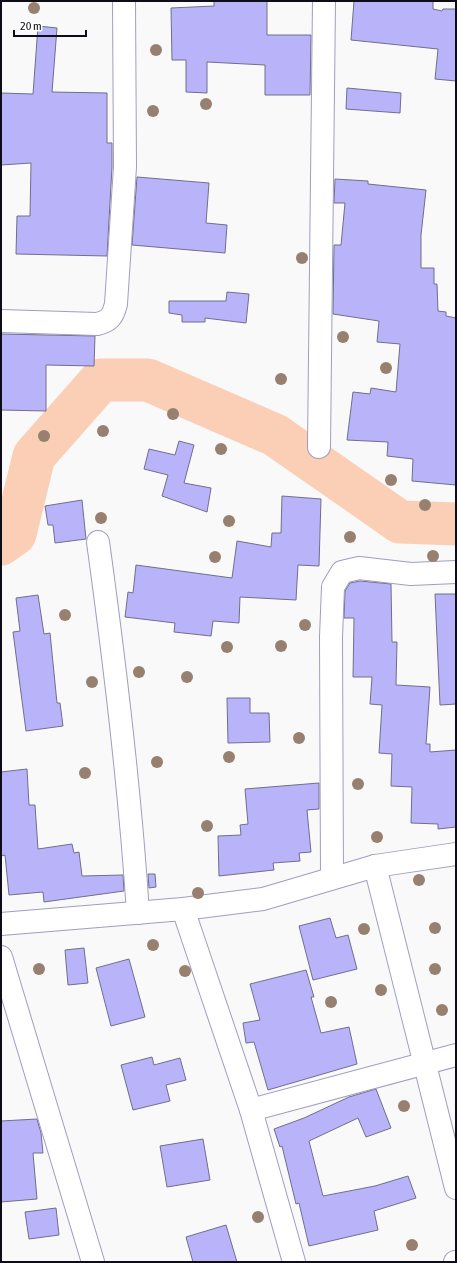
<svg xmlns="http://www.w3.org/2000/svg" width="457" height="1263" viewBox="0 0 457 1263" font-family="'Asap Condensed',sans-serif">
<style>
.lines{fill:none;stroke-linecap:round;stroke-linejoin:round}
.river{stroke:#facfb6;stroke-width:43}
.building{fill:#b9b3fa;stroke:#706e8c}
.minor-casing{stroke:#a09ebe;stroke-width:24}
.minor{stroke:#fff;stroke-width:22}
.tree{fill:#978070}
</style>
<rect width="100%" height="100%" fill="#f9f9f9"/>
<g class="lines">
<polyline class="river" points="1,544 15,534 34,456 101,380 148,380 275,435 400,522 456,524"/>
</g>
<g class="building">
<polygon points="214,1 267,1 267,35 311,35 310,95 265,95 265,65 207,62 207,93 186,92 186,60 172,60 171,8 214,6"/>
<polygon points="354,1 433,1 433,9 442,11 443,9 456,9 456,81 435,79 438,49 351,40"/>
<polygon points="38,26 57,28 52,92 107,93 107,143 112,143 112,167 107,256 16,254 17,216 30,216 31,163 1,165 1,93 33,94"/>
<polygon points="347,88 401,93 400,113 346,109"/>
<polygon points="137,177 209,183 206,223 227,225 225,253 132,245"/>
<polygon points="335,179 368,181 368,184 426,190 421,235 421,268 434,268 434,284 437,284 438,311 446,312 446,316 456,318 456,485 412,481 413,459 387,456 388,442 347,440 353,392 370,394 371,388 396,392 400,344 377,342 379,321 333,314 334,245 341,245 345,203 334,203"/>
<polygon points="227,292 249,294 246,323 205,318 205,322 182,322 182,315 169,313 169,301 226,301"/>
<polygon points="1,334 95,336 94,366 46,365 46,411 1,410"/>
<polygon points="179,441 194,445 184,483 211,488 207,512 162,496 168,475 144,469 149,449 175,455"/>
<polygon points="282,496 321,499 319,566 298,565 296,600 240,597 239,623 213,621 211,636 174,632 175,623 125,617 128,592 133,593 136,565 232,578 237,541 271,547 272,533 281,533"/>
<polygon points="82,500 86,539 55,543 53,525 48,525 45,506"/>
<polygon points="360,581 391,584 392,642 397,642 396,685 430,687 426,744 430,744 430,752 456,750 456,827 438,829 438,824 411,823 412,787 391,786 392,754 379,753 382,705 370,704 372,677 353,677 354,618 344,618 345,591 350,583"/>
<polygon points="435,594 456,594 456,704 440,705"/>
<polygon points="38,595 44,634 50,633 57,703 60,703 63,726 26,731 13,632 20,631 16,598"/>
<polygon points="227,698 250,698 250,713 269,713 270,742 228,743"/>
<polygon points="27,769 29,805 35,805 38,849 72,844 74,853 79,852 82,876 123,875 124,891 44,902 43,892 9,895 5,855 1,856 1,772"/>
<polygon points="319,783 319,809 307,810 311,852 299,853 300,861 273,863 274,870 219,876 218,836 241,835 240,825 248,824 245,789"/>
<polygon points="148,874 155,874 156,887 149,888"/>
<polygon points="330,918 336,938 348,935 357,969 313,980 299,926"/>
<polygon points="84,948 88,983 68,985 65,950"/>
<polygon points="129,959 145,1017 111,1026 96,968"/>
<polygon points="306,970 314,997 311,997 321,1033 349,1027 357,1064 268,1090 254,1042 246,1043 243,1023 260,1020 250,984"/>
<polygon points="152,1057 154,1065 180,1058 186,1080 166,1085 170,1101 133,1110 121,1065"/>
<polygon points="376,1089 391,1128 366,1137 358,1118 309,1141 323,1196 375,1186 408,1176 416,1198 374,1211 378,1230 309,1246 299,1203 296,1204 282,1146 280,1147 274,1129 304,1118 349,1097"/>
<polygon points="37,1119 41,1133 43,1153 33,1153 37,1199 1,1202 1,1121"/>
<polygon points="203,1139 210,1180 167,1187 160,1146"/>
<polygon points="56,1208 59,1235 29,1239 25,1212"/>
<polygon points="226,1225 237,1262 193,1262 186,1237"/>
</g>
<g class="lines">
<g class="minor-casing">
<g id="minor">
<path d="M1,321L97,324C110,321 113,316 116,304L125,167L124,1"/>
<polyline points="319,447 324,1"/>
<path d="M98,542C115,665 130,789 138,913"/>
<polyline points="375,866 456,1188"/>
<polyline points="332,878 331,637 333,587 342,572 359,568 411,574 456,572"/>
<polyline points="183,909 251,1110 294,1262"/>
<polyline points="1,924 183,909 263,899 375,866 456,854"/>
<polyline points="1,957 93,1262"/>
<polyline points="251,1110 456,1055"/>
<polyline points="455,1262 456,1262"/>
</g>
</g>
<use href="#minor" class="minor"/>
</g>
<g class="tree">
<circle cx="34" cy="8" r="6"/>
<circle cx="156" cy="50" r="6"/>
<circle cx="206" cy="104" r="6"/>
<circle cx="153" cy="111" r="6"/>
<circle cx="302" cy="258" r="6"/>
<circle cx="343" cy="337" r="6"/>
<circle cx="386" cy="368" r="6"/>
<circle cx="281" cy="379" r="6"/>
<circle cx="173" cy="414" r="6"/>
<circle cx="103" cy="431" r="6"/>
<circle cx="44" cy="436" r="6"/>
<circle cx="221" cy="449" r="6"/>
<circle cx="391" cy="480" r="6"/>
<circle cx="425" cy="505" r="6"/>
<circle cx="101" cy="518" r="6"/>
<circle cx="229" cy="521" r="6"/>
<circle cx="350" cy="537" r="6"/>
<circle cx="433" cy="556" r="6"/>
<circle cx="215" cy="557" r="6"/>
<circle cx="65" cy="615" r="6"/>
<circle cx="305" cy="625" r="6"/>
<circle cx="281" cy="646" r="6"/>
<circle cx="227" cy="647" r="6"/>
<circle cx="139" cy="672" r="6"/>
<circle cx="187" cy="677" r="6"/>
<circle cx="92" cy="682" r="6"/>
<circle cx="299" cy="738" r="6"/>
<circle cx="229" cy="757" r="6"/>
<circle cx="157" cy="762" r="6"/>
<circle cx="85" cy="773" r="6"/>
<circle cx="358" cy="784" r="6"/>
<circle cx="207" cy="826" r="6"/>
<circle cx="377" cy="837" r="6"/>
<circle cx="419" cy="880" r="6"/>
<circle cx="198" cy="893" r="6"/>
<circle cx="435" cy="928" r="6"/>
<circle cx="364" cy="929" r="6"/>
<circle cx="153" cy="945" r="6"/>
<circle cx="39" cy="969" r="6"/>
<circle cx="435" cy="969" r="6"/>
<circle cx="185" cy="971" r="6"/>
<circle cx="381" cy="990" r="6"/>
<circle cx="331" cy="1002" r="6"/>
<circle cx="442" cy="1010" r="6"/>
<circle cx="404" cy="1106" r="6"/>
<circle cx="258" cy="1217" r="6"/>
<circle cx="412" cy="1245" r="6"/>
</g>
<rect width="457" height="1263" fill="none" stroke="#0d0c17" stroke-width="4"/>
<path d="M14 30v6h72v-6" fill="none" stroke="#0d0c17" stroke-width="2"/>
<text x="20" y="30" font-size="12" fill="#0d0c17" stroke="#ffffff" stroke-width="3" paint-order="stroke">20 m</text>
</svg>
